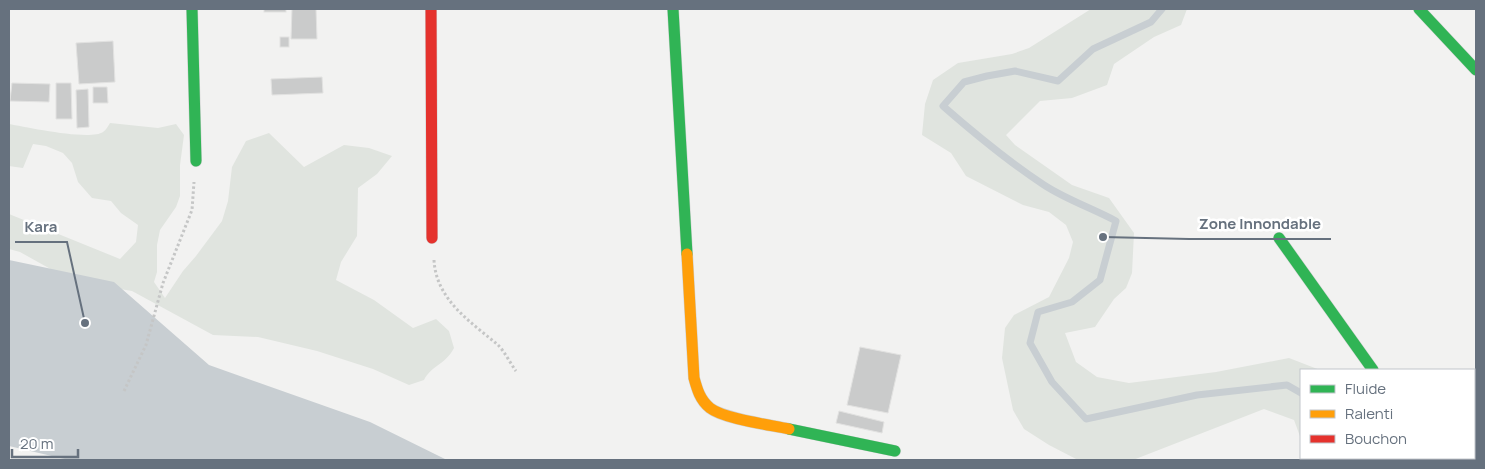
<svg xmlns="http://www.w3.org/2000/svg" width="1485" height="469" viewBox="0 0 1485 469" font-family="Manrope,sans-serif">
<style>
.green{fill:#e0e4df}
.water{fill:#c8ced2}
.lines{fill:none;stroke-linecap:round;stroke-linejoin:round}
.stream{stroke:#c8ced2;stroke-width:7}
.building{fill:#cacbcb;stroke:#e2e2e1}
.fast-casing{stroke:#cfd0d0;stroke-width:12}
.slow-casing{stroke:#cfd0d0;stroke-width:12}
.jam-casing{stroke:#cfd0d0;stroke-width:12}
.path{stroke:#c5c6c6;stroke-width:3;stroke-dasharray:2.5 2.5;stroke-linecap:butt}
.street{stroke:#c7c8c9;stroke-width:18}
.fast{stroke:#30b455;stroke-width:11}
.slow{stroke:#ff9f0a;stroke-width:11}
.jam{stroke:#e5322d;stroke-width:11}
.leader{fill:none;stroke:#66717e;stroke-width:2}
.callout-dot{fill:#66717e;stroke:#fff;stroke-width:2}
.callout-label{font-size:15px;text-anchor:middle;font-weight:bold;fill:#66717e;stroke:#fff;stroke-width:5;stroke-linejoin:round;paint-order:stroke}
</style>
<rect width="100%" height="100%" fill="#f2f2f1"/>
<g class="green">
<polygon points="1091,9 1187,9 1181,25 1154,37 1114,64 1107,85 1072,98 1040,101 1006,135 1015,145 1072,185 1109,198 1134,233 1132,273 1126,288 1114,299 1095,327 1065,333 1076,362 1097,377 1129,383 1216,372 1289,358 1320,370 1301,370 1301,439 1294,420 1264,409 1133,460 1078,460 1049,445 1024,429 1013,410 1002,358 1005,328 1014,315 1049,297 1069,258 1073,242 1066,225 1049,212 1023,205 966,176 951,153 922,135 925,104 933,80 958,63 1012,54 1029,48"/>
<path d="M110,123L158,128L176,124L184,135L180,165V196L176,207L160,230L157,245V272L154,282L165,298L183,271L196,256L222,221L228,201L232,167L246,141L269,133L304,167L344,145L369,148L392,156L377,174L358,188L357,236L341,262L336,280L374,300L413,328L436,319L449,331L454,348C445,365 432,365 424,380L409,385L373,369L317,351L258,337L213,335L132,291L102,286L63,276L20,252L9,249V214L120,259L136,242L138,225L121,213L111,201L92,198L78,182L72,163L63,153L46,146L33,144L23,168L9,166V124C26,127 90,141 103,132C106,130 108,126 110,123Z"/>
</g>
<polygon class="water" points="9,260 114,282 209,365 370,422 447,460 69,460 9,446"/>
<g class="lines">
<g class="stream">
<path d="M1162,9L1151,22L1093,49L1058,81L1015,71L987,76L964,82L943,106C975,134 1009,162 1044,185C1067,200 1092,208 1116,221L1100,280L1072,302L1038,312L1030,343L1052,382L1086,419L1197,395L1287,385L1301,393"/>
<polyline points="1339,458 1339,460"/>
</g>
</g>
<g class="building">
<rect x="264" y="9" width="22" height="3"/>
<polygon points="292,9 316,9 317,39 291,39"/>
<rect x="280" y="37" width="9" height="10"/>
<polygon points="113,41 115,82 79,84 76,43"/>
<polygon points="322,77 323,93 272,95 271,79"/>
<polygon points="12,83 50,84 49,102 10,101"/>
<polygon points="56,83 71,83 72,119 56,119"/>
<polygon points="93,87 107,87 108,103 93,103"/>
<polygon points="88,89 89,127 77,128 76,90"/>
<polygon points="860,347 901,355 888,413 847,405"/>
<polygon points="839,411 884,422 882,433 836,423"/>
</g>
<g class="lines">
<g class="fast-casing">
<g id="fast">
<polyline points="192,9 196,161"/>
<polyline points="673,9 687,254"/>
<polyline points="1419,9 1476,70"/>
<polyline points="1279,238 1373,370"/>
<polyline points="789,429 895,451"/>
</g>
</g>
<g class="slow-casing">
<path id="slow" d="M687,254L694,378C697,389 700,400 710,408C724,419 771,425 789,429"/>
</g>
<g class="jam-casing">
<polyline id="jam" points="431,9 432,238"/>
</g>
<g class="path">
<path d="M434,260C436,300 471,322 498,345C505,352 510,363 516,371"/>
<polyline points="124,391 146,345 163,283 192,210 194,182"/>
</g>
<polyline class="street" points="1442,458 1444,460"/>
<use href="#fast" class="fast"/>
<use href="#slow" class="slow"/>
<use href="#jam" class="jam"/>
</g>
<path class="leader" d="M1103 237L1189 239H1331M85 323L67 242H15"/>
<g class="callout-dot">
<circle cx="1103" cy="237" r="5"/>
<circle cx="85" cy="323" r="5"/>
</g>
<g class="callout-label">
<text x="1260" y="229">Zone Innondable</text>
<text x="41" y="232">Kara</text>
</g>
<rect width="1485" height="469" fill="none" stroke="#66717e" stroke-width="20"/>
<rect x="1300" y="369" width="175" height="90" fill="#ffffff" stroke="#c2c6cb"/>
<rect x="1310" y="385" width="25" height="8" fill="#30b455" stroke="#c2c6cb"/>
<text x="1345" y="394" font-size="15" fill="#66717e">Fluide</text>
<rect x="1310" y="410" width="25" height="8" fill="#ff9f0a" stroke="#c2c6cb"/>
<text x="1345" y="419" font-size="15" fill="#66717e">Ralenti</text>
<rect x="1310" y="435" width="25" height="8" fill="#e5322d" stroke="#c2c6cb"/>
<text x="1345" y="444" font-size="15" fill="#66717e">Bouchon</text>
<path d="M12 449v8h66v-8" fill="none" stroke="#66717e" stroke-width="2.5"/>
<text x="20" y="449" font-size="15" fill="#66717e" stroke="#ffffff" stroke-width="4" paint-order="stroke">20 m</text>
</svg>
